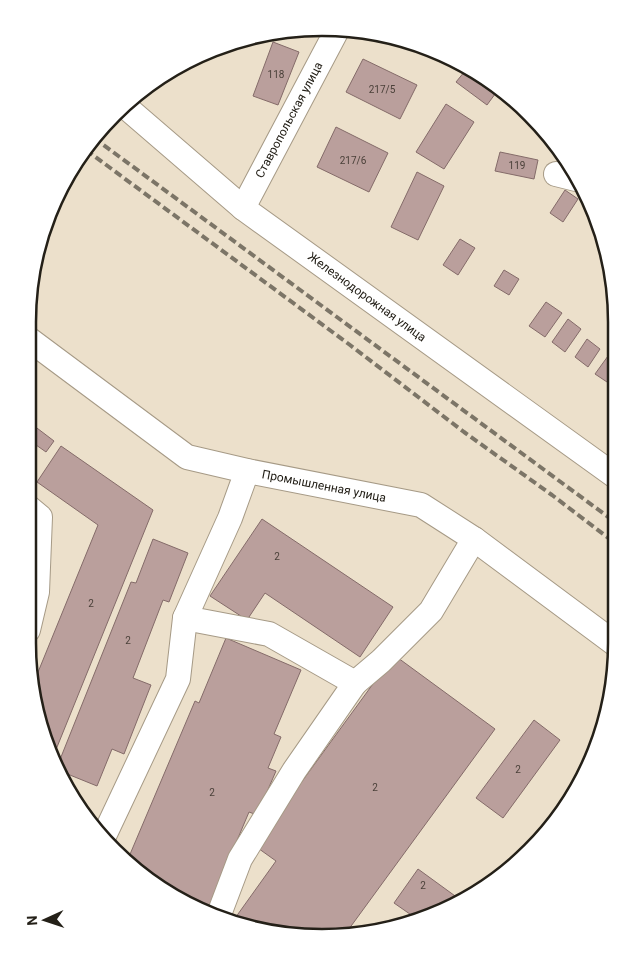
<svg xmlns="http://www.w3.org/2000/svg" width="644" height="965" viewBox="0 0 644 965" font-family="Roboto,sans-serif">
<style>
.building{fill:#ba9f9c;stroke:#846b69}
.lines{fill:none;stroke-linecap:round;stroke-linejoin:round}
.minor-casing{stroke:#a69a86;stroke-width:26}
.minor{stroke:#fff;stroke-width:24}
.rail{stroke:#7c7567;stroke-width:4;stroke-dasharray:8 4;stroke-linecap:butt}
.labels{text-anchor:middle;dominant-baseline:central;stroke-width:4;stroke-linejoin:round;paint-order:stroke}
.number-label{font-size:10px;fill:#4a4039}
.street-label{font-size:12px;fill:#242018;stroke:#fff}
.rim{fill:none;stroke:#242018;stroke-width:2.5}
</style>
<rect width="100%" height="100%" fill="#ece0cb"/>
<g class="building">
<polygon points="273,42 299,52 278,105 253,96"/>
<polygon points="363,59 417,85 400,119 346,92"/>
<polygon points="465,71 498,90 487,105 456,82"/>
<polygon points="446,104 474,122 444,169 416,152"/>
<polygon points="336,127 388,153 369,192 317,167"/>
<polygon points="500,152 538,160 534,179 495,171"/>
<polygon points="417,172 444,186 418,240 391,227"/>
<polygon points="565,190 578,199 563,222 550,213"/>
<polygon points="460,239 475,248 458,275 443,265"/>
<polygon points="504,270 519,279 509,295 494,286"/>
<polygon points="546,302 562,313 545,337 529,326"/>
<polygon points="568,319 581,329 565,352 552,342"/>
<polygon points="587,339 600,349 588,367 575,357"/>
<polygon points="608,356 616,361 616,376 610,384 595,374"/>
<polygon points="29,422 54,441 46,452 29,440"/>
<polygon points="61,446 153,510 53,757 43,737 34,682 98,525 37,482"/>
<polygon points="262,519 393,607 360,657 265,593 247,620 210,596"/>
<polygon points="153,539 188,553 169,602 163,600 133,678 151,685 124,754 112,749 97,786 60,771 57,767 131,582 136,583"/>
<polygon points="226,638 301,670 274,734 281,737 268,768 276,771 257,815 249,812 209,907 188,898 187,902 142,876 126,859 128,859 195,701 199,703"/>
<polygon points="394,655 495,729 346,933 302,937 233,921 276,861 255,846"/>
<polygon points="534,720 560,740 503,818 476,798"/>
<polygon points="418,869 462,901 417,919 394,903"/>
</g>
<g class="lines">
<g class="minor-casing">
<g id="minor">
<polyline points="127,108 243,208 615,476"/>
<polyline points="556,174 576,179"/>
<polyline points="243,208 336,32"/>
<polyline points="30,340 187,457 247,471 421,505 474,539 614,643"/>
<polyline points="185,618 269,634 355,683 381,661 431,611 474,539"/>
<polyline points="28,630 37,592 40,517 28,507"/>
<polyline points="104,836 178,679 185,618 230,518 247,471"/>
<polyline points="218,917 240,859 294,771 355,683"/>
</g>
</g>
<use href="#minor" class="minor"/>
<g class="rail">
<polyline points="94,138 615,522"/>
<polyline points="86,150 350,345 464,432 552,495 615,543"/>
</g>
</g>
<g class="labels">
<g class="number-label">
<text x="276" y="74">118</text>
<text x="382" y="89">217/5</text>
<text x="353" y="160">217/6</text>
<text x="517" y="165">119</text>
<text x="277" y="556">2</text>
<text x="91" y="603">2</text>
<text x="128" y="640">2</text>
<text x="518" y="769">2</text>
<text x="375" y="787">2</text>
<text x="212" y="792">2</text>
<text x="423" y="885">2</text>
</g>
<g class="street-label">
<text transform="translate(289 120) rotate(-62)">Ставропольская улица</text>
<text transform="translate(367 297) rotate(36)">Железнодорожная улица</text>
<text transform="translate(324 486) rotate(11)">Промышленная улица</text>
</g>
</g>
<path d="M0 0H644V965H0ZM322 36H322A286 286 0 0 1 608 322V643A286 286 0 0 1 322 929H322A286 286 0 0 1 36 643V322A286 286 0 0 1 322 36Z" fill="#fff" fill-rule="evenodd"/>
<path class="rim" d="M322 36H322A286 286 0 0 1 608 322V643A286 286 0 0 1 322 929H322A286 286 0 0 1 36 643V322A286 286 0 0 1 322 36Z"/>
<g transform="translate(45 920) rotate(267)" stroke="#ffffff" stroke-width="4" paint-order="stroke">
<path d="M0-4L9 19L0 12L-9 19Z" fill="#242018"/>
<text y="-8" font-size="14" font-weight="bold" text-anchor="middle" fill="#242018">N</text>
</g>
</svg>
